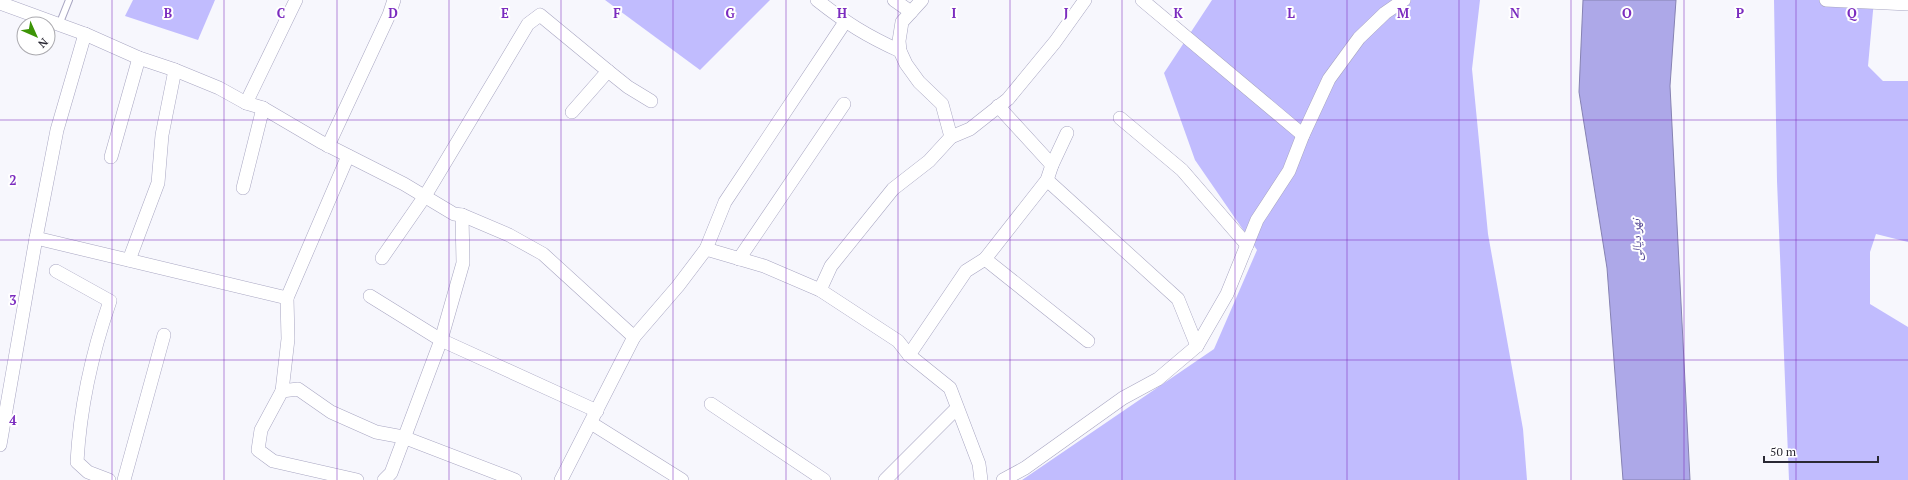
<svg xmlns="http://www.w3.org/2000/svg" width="1908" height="480" viewBox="0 0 1908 480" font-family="'PT Serif','Noto Naskh Arabic',serif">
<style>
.forest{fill:#c1bcfe}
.water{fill:#ada8e8;stroke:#8682b2}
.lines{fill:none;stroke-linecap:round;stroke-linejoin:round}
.lane-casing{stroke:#a8a6c2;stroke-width:8}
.street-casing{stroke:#a8a6c2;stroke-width:14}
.lane{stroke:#fff;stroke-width:6}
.street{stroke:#fff;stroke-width:13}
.grid{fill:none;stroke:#7b2cbf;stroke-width:1;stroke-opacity:0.55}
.labels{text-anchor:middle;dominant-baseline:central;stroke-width:4;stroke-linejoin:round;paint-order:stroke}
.water-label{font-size:13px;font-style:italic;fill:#544895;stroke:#fff}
.grid-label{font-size:13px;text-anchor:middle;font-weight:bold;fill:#7b2cbf;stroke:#fff;stroke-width:4;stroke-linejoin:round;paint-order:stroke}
</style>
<rect width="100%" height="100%" fill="#f7f7fd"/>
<g class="forest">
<polygon points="133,0 215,0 198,40 125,16"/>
<polygon points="605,0 770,0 700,70"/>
<polygon points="1212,0 1480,0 1472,69 1488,234 1523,429 1527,480 1022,480 1214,349 1257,250 1195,160 1164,73"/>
<polygon points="1774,0 1874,0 1868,66 1883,81 1908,81 1908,242 1876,234 1870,252 1870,304 1908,327 1908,480 1789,480 1777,181"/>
</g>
<polygon class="water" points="1583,0 1676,0 1670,86 1690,480 1623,480 1607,268 1579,92"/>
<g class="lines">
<g class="lane-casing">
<polyline id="lane" points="59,25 69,0"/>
</g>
<g class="street-casing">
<g id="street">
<path d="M817,0C846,23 867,36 900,51"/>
<polyline points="894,0 911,12"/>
<polyline points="922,0 902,22 899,41 900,51 906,64 919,82 942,104 951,137"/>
<polyline points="1142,0 1303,135"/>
<polyline points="1826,0 1908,4"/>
<polyline points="0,3 85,34 139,58 175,70 219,88 246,103 263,108 321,142 404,184 454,214 462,215 509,235 543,254 634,337 561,480"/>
<polyline points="608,71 628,87 651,101"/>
<polyline points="246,103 296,0"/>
<polyline points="998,106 1052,165"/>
<polyline points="1120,118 1182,170 1247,245"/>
<polyline points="328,146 389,15 394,0"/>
<polyline points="111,157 139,58"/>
<polyline points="1047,180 1178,299 1197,346"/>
<polyline points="243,188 263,108"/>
<polyline points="36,238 287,298"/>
<polyline points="706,249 764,266 820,290 898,341 909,355 950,388 979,464 981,480"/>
<polyline points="382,258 425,196 528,24 540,15 608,71 572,112"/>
<polyline points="739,259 844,104"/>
<polyline points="985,259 1088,341"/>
<polyline points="129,260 158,183 162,135 175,70"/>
<path d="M56,271L110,301C92,353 80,408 77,462L88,472L109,480"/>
<polyline points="820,290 831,266 893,189 929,161 951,137 970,129 1008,99 1055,42 1085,0"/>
<polyline points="370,296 441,340 597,411"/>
<polyline points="634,337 678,286 706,249 725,202 845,22"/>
<polyline points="909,355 966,271 985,259 1047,180 1052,165 1067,133"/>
<polyline points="282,391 288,339 287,298 348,156"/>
<polyline points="711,404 824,480"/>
<polyline points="591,423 682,480"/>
<polyline points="0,445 36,238 57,130 85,34"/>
<polyline points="124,480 164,335"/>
<polyline points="357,480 273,461 258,450 261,430 282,391 298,389 331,412 376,432 403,437 515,480"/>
<polyline points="384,480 391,473 441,340 463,263 462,215"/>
<polyline points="885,480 957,408"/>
<polyline points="1003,480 1025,468 1123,398 1158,379 1197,346 1227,294 1257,220 1289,171 1303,135 1329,79 1359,38 1385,13 1404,0"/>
</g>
</g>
<use href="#lane" class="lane"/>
<use href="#street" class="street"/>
</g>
<path class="grid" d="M112,0V480M224,0V480M337,0V480M449,0V480M561,0V480M673,0V480M786,0V480M898,0V480M1010,0V480M1122,0V480M1235,0V480M1347,0V480M1459,0V480M1571,0V480M1684,0V480M1796,0V480M0,120H1908M0,240H1908M0,360H1908"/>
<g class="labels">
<g class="water-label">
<text transform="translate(1636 240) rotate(-92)">نهر ديالى</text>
</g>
</g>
<g class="grid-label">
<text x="168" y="18">B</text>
<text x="281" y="18">C</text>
<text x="393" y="18">D</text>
<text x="505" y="18">E</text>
<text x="617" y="18">F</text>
<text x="730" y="18">G</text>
<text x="842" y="18">H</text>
<text x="954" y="18">I</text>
<text x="1066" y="18">J</text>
<text x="1178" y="18">K</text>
<text x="1291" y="18">L</text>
<text x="1403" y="18">M</text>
<text x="1515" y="18">N</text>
<text x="1627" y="18">O</text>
<text x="1740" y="18">P</text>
<text x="1852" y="18">Q</text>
<text x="13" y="185">2</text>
<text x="13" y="305">3</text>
<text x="13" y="425">4</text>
</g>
<g transform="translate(36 36) rotate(135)"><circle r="19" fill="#ffffff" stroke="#aaa9ae"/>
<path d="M0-3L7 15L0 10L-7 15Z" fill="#3c9406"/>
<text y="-6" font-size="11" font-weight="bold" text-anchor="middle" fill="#2a2934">N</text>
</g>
<path d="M1764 456v6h114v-6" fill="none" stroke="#2a2934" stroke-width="2"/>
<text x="1770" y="456" font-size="12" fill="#2a2934" stroke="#ffffff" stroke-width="3" paint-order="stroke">50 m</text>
</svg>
